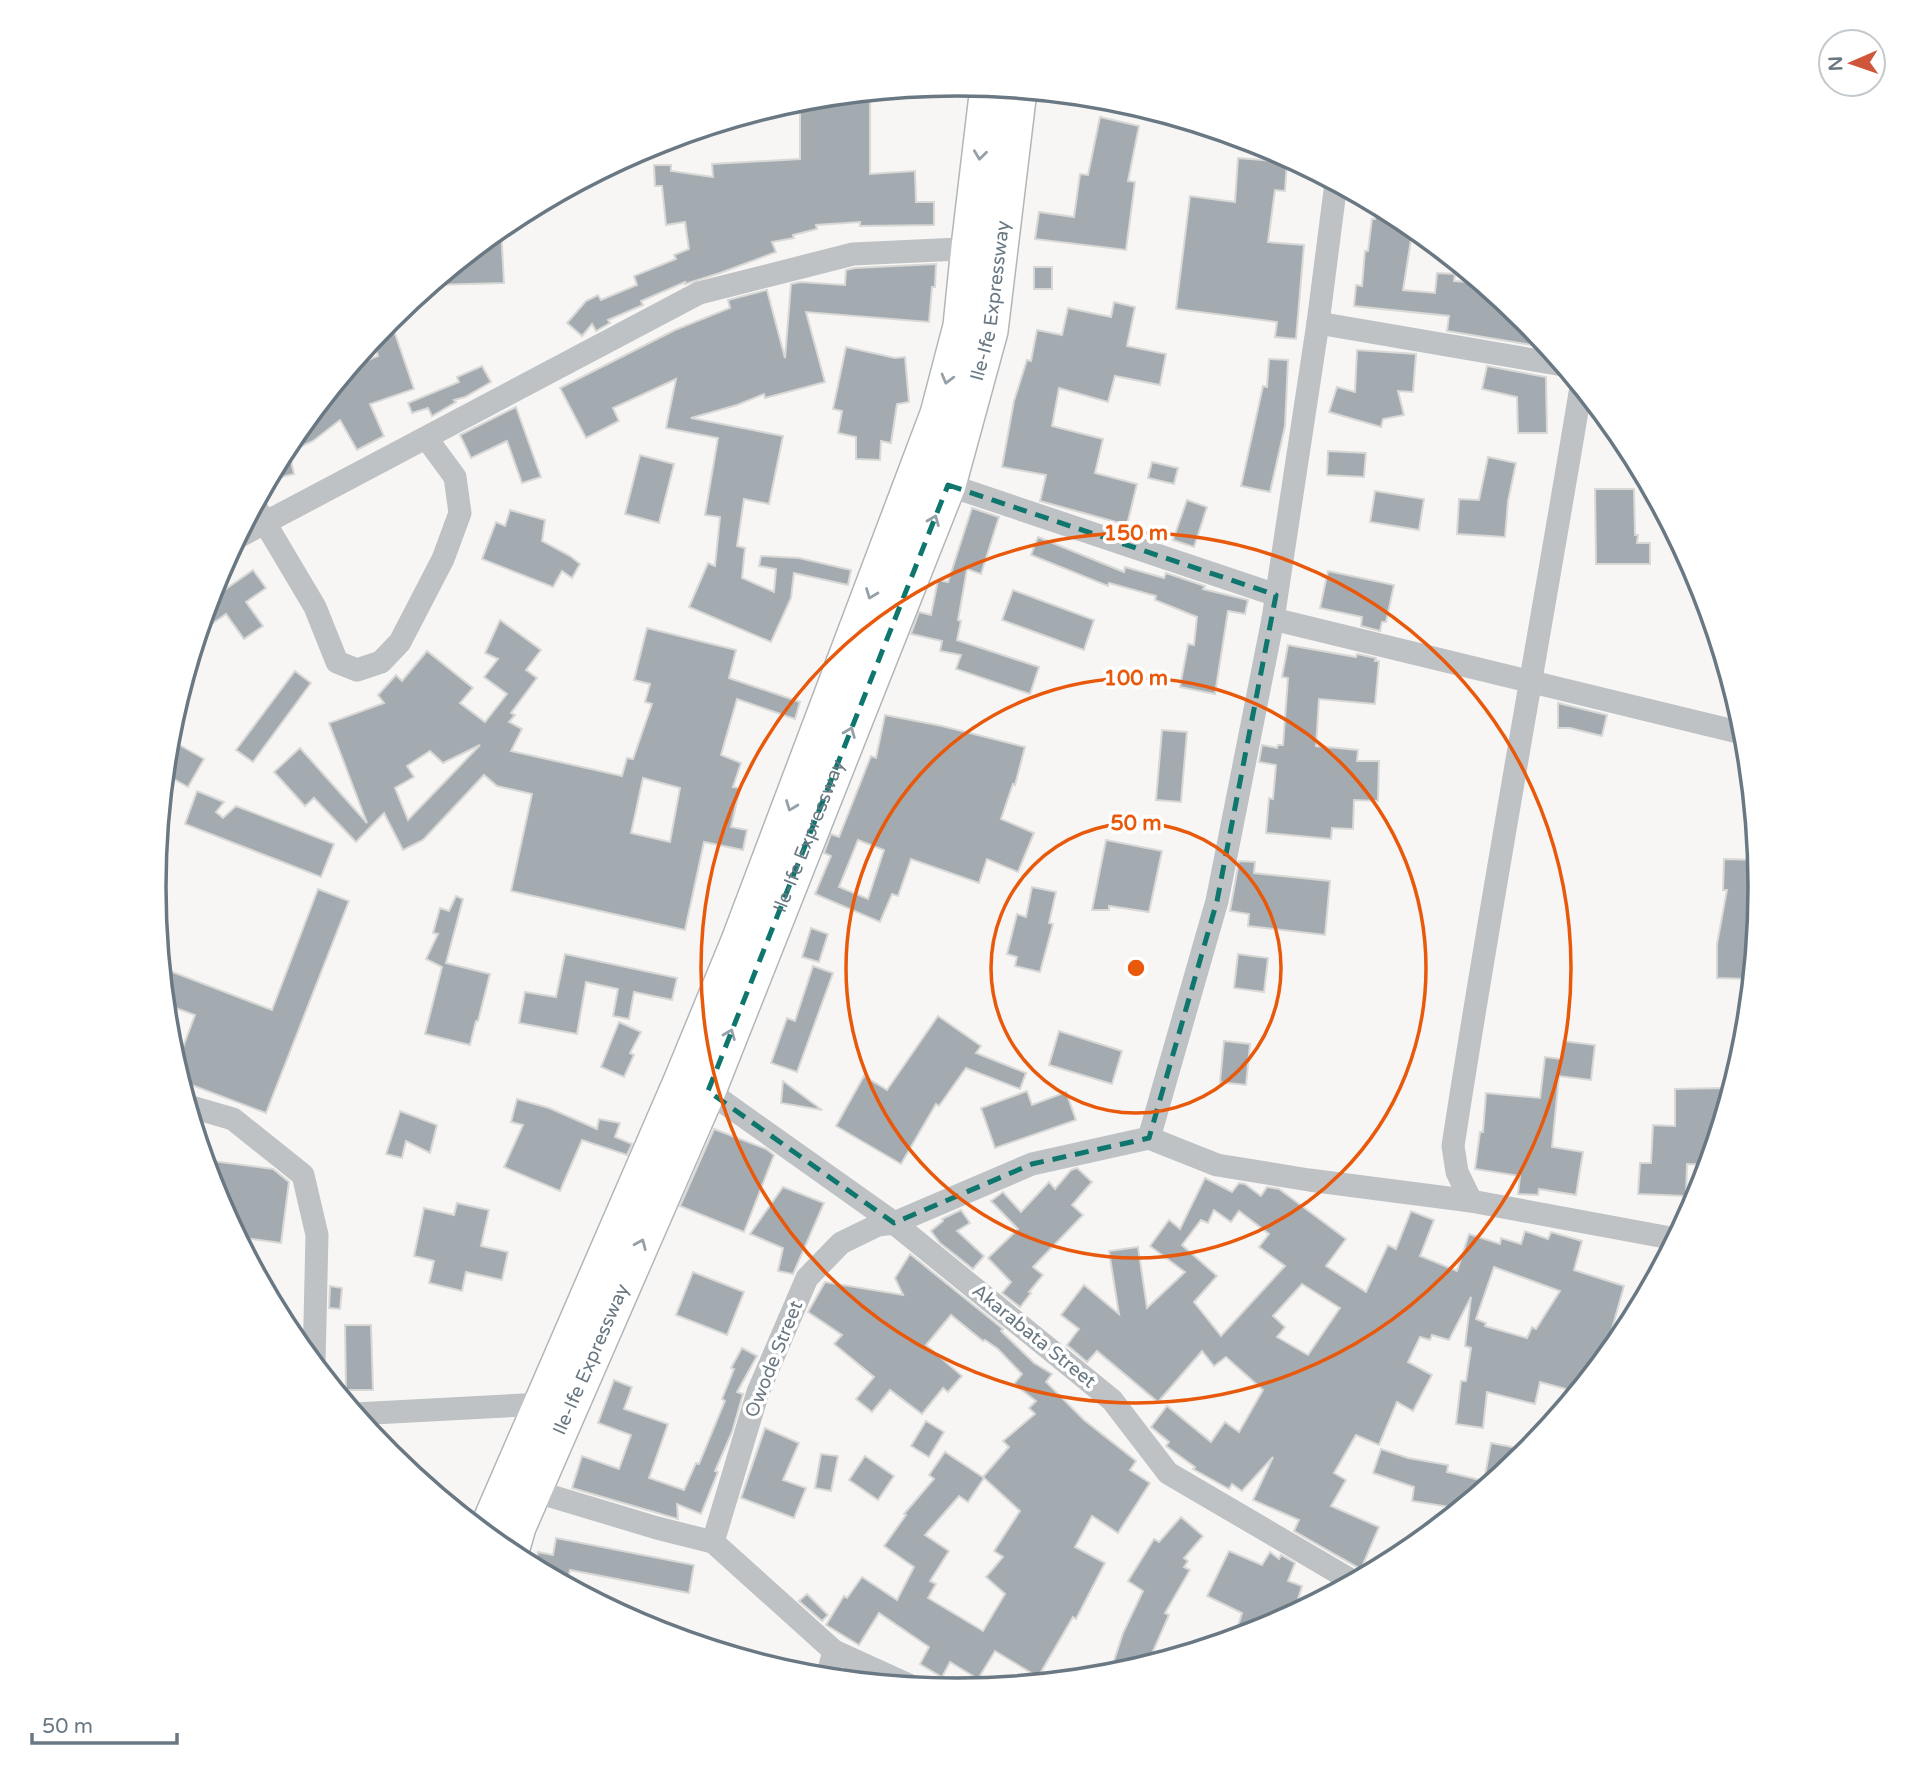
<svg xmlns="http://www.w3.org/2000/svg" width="1915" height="1775" viewBox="0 0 1915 1775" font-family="'Varela Round',sans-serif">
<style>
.building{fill:#a4abb0;stroke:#d8d8d6;stroke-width:2;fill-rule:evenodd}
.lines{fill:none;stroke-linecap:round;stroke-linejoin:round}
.primary-casing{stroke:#b2b6b9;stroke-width:38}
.street{stroke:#bec2c5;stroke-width:23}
.primary{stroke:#fff;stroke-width:35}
.oneway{stroke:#96a0a8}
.marked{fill:none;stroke:#0f766e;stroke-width:5;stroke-dasharray:14 9;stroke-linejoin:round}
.ring{fill:none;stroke:#e8590c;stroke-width:3.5}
.labels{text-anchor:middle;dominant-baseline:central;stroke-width:7;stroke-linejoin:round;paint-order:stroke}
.street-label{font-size:19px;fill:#697882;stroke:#fff}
.rim{fill:none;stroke:#697882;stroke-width:3.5}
.centre{fill:#e8590c;stroke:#fff;stroke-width:3.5}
.ring-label{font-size:21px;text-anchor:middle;font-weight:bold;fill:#e8590c;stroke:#fff;stroke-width:7;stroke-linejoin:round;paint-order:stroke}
</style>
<rect width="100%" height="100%" fill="#f7f6f4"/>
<g class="building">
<polygon points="870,93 870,174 915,171 916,202 934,202 934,225 860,226 860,222 816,225 817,229 793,235 794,238 772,242 776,252 720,273 685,284 685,282 641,301 643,305 608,320 610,323 596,331 592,324 582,336 567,323 586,301 598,295 601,300 637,285 634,276 676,259 674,255 689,249 685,222 666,225 662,186 655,186 654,165 671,165 671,171 713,177 712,164 800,159 800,100 837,100 837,96"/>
<polygon points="1100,117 1139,126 1128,181 1135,182 1126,250 1035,239 1039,212 1074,217 1080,174 1088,175"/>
<polygon points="1238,158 1287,162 1285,191 1275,190 1268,242 1304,245 1296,339 1275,337 1277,322 1176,309 1190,196 1235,202"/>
<polygon points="1377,205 1413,227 1403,290 1435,293 1437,273 1455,274 1454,281 1481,283 1526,320 1534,329 1532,345 1447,331 1449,316 1354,306 1356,285 1362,286 1365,251 1368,251 1372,219 1375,219"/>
<polygon points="501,228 504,283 432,285 470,254"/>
<polygon points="936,264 935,287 932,287 929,322 806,312 825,382 765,398 764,394 737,405 691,418 783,436 769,504 744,499 737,546 745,548 742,578 774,592 776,569 759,566 761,556 799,558 851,570 848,585 794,573 791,598 771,642 689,607 708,563 715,566 720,517 705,515 718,438 666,428 676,379 613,408 619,421 586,438 560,388 675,330 730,308 728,300 767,290 785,358 791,284 800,282 845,285 846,270 855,268"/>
<rect x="1034" y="267" width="18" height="22"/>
<polygon points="1114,302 1135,307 1127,346 1166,354 1160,385 1115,376 1108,402 1059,388 1052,426 1103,439 1095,473 1137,484 1127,525 1040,501 1046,475 1002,467 1014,401 1027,360 1031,361 1037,330 1062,335 1068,308 1111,317"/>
<polygon points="390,319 414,389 370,404 384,436 357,450 340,420 313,441 289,452 294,474 269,480 290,441 349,368 378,356 373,339"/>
<polygon points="846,347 895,358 905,357 909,402 897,404 891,443 881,441 880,460 856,459 856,437 838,433 842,411 833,409"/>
<polygon points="1357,350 1416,354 1413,392 1398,391 1404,415 1383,419 1381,427 1329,412 1337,387 1355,392"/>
<polygon points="1269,359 1288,360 1285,426 1270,492 1241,486 1263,386 1267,387"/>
<polygon points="482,366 491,382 465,397 454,400 456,402 432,416 428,408 412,413 408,403 459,382 457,377"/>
<polygon points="1487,366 1546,377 1547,433 1518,433 1517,397 1482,389"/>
<polygon points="516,407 541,477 522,483 507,441 471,458 460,435"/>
<polygon points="1328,451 1366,453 1364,477 1327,475"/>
<polygon points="640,455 674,464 659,523 625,514"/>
<polygon points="1488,457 1516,463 1508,501 1505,537 1457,534 1459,499 1479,500"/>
<polygon points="1152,462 1178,468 1174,484 1148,478"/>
<polygon points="1595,489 1634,489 1635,535 1638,535 1637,543 1650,543 1650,564 1596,564"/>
<polygon points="1375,491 1424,499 1419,530 1370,522"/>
<polygon points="1187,500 1207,507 1194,547 1173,540"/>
<polygon points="972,508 999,517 981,574 967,569 958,620 961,621 957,640 1039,667 1030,694 956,669 961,655 940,651 942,641 911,634 919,612 931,615 938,580 948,582"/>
<polygon points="510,510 545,520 542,541 570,556 580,564 572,578 562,571 553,587 482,559 496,522 505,526"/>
<polygon points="1038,537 1124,572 1125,567 1164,578 1166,573 1205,586 1203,589 1248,600 1245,614 1228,611 1215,694 1180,687 1188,644 1194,645 1197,617 1155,600 1156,596 1109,583 1108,586 1031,555"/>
<polygon points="253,570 266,588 246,602 263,626 244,639 226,614 199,633 212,592 220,586 223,591"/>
<polygon points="1328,571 1394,585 1386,622 1382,622 1380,631 1361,626 1362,617 1320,608"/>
<polygon points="1013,590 1094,620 1084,650 1002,620"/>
<path d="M500,620L541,650L526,670L537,678L511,713L515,715L509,722L522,729L511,751L622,776L627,758L633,759L652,704L645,702L650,684L634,680L647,628L736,650L729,678L800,702L795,719L737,699L721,755L741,763L733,787L740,788L731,827L747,830L743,850L704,842L685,930L511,891L532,794L497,786L484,775L423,840L403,850L384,813L356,842L314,798L305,806L274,772L300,748L367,823L329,723L384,703L378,695L396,675L402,681L427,651L473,688L460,703L485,722L507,694L484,677L498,659L485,653ZM480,745L459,767L408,820L395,788L414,777L407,766L430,751L443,763ZM643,778L680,788L670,842L631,833Z"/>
<polygon points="1288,645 1356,657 1357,654 1376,658 1375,661 1379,661 1375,704 1319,699 1316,746 1358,750 1357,761 1379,761 1378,801 1354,800 1353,829 1332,828 1331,839 1266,833 1269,798 1273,799 1276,765 1259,762 1262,745 1277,748 1278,745 1283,745 1288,678 1282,677"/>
<polygon points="295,671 311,683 253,762 236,750"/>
<polygon points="1558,703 1607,715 1602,736 1570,728 1558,728"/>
<path d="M885,715L942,726L1025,747L1015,785L1013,784L1001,819L1034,833L1018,872L987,859L979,883L911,859L898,896L892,894L880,922L815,894L831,856L824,853L831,834L839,837L871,756L876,758ZM858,840L884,850L868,899L839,887Z"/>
<polygon points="1162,730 1187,732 1181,802 1156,800"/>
<polygon points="169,739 204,759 188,787 165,774"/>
<polygon points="197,791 224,802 216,812 223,818 236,806 334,844 321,877 185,824"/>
<polygon points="1106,840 1162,851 1149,912 1109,906 1109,910 1092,910"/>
<polygon points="1724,859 1758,860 1760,890 1749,947 1748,979 1717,978 1717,944 1727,890 1723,890"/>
<polygon points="1239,861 1255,862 1254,873 1330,881 1325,935 1248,926 1249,914 1230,911"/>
<polygon points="1032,887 1056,892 1049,923 1053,924 1040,972 1015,966 1017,957 1007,954 1017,914 1026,917"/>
<polygon points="318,889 349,901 266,1113 181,1081 176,1066 195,1015 165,1004 162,968 272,1010"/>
<polygon points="456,896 463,899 446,963 490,974 478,1021 476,1021 470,1045 425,1034 442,967 426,959 438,934 433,933 440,908 449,911"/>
<polygon points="811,928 828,934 819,962 802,957"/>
<polygon points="565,954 677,978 672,1000 634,992 629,1019 613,1016 618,989 586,982 577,1034 519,1023 525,992 556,997"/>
<polygon points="1238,954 1268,958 1264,992 1234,988"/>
<polygon points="813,966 833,973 797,1072 771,1063 787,1018 795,1021"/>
<polygon points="938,1016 981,1046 976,1053 1026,1073 1020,1089 966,1068 939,1106 936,1104 901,1164 836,1126 864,1076 887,1090"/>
<polygon points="619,1022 641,1032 630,1053 634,1055 624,1077 601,1067"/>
<polygon points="1059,1031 1122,1051 1112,1084 1049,1065"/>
<polygon points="1224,1041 1250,1044 1246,1085 1220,1082"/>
<polygon points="1563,1041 1595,1045 1591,1080 1559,1076 1552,1147 1583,1152 1576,1195 1539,1189 1538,1195 1518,1194 1520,1176 1475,1169 1480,1132 1483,1132 1486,1093 1540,1098 1545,1057 1561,1059"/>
<polygon points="783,1081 822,1110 781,1103"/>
<polygon points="1722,1088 1723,1120 1709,1165 1687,1164 1686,1196 1638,1194 1640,1163 1651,1163 1653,1125 1675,1126 1675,1089"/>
<polygon points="1027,1091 1032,1105 1066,1092 1076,1120 995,1148 981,1108"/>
<polygon points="517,1099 549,1108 597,1129 599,1119 620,1123 615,1137 632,1144 627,1155 582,1140 560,1191 504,1167 523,1125 511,1122"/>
<polygon points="400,1111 437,1125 430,1153 406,1141 402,1158 386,1154"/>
<polygon points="714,1129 766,1149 774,1155 744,1232 680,1206"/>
<polygon points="205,1160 273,1169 289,1182 281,1243 238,1237 215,1195"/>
<polygon points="1077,1168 1092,1182 1072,1205 1083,1215 1033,1267 1043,1275 1029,1292 1031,1293 1020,1307 1002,1293 1011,1282 988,1258 1018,1229 991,1201 1003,1192 1021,1212 1049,1182 1055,1189 1071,1170"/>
<path d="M1205,1178L1232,1192L1239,1183L1245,1184L1261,1196L1267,1187L1279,1189L1346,1239L1326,1266L1366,1292L1388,1245L1396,1249L1411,1211L1434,1220L1420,1256L1457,1271L1469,1234L1500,1244L1501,1238L1521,1244L1525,1231L1548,1239L1551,1232L1582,1241L1574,1270L1624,1286L1603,1361L1580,1390L1571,1386L1570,1390L1540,1382L1535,1404L1487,1392L1483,1428L1456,1424L1461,1381H1466L1471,1348L1465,1346L1471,1297L1449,1340L1432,1335L1430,1340L1420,1337L1408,1362L1432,1375L1413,1411L1397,1402L1379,1445L1356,1435L1334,1473L1346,1480L1331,1506L1379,1527L1361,1569L1359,1568L1294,1531L1299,1520L1253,1500L1273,1457L1242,1491L1232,1484L1229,1489L1193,1469L1195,1467L1166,1446L1169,1442L1151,1427L1167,1406L1211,1442L1225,1422L1239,1432L1263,1390L1226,1357L1214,1366L1202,1351L1158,1402L1097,1351L1087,1362L1067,1345L1079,1329L1061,1315L1084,1285L1119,1314L1109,1251L1138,1247L1147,1308L1185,1272L1150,1246L1169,1220L1180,1229ZM1214,1210L1231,1222L1239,1211L1269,1234L1259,1247L1285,1266L1221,1336L1194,1302L1217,1276L1182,1245L1201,1220L1208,1223ZM1494,1267L1560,1291L1536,1329L1532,1327L1527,1338L1485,1326L1486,1323L1476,1319ZM1302,1284L1340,1308L1308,1355L1277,1337L1285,1327L1273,1316Z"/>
<polygon points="783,1187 824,1203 793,1274 778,1271 783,1248 750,1234"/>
<polygon points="457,1203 489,1210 481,1246 508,1252 502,1280 466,1272 462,1291 429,1283 434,1261 414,1256 424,1208 454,1215"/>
<polygon points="961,1210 970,1223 957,1231 984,1256 973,1269 940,1243 931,1231 943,1221 942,1219"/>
<polygon points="910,1254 1003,1329 1001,1331 1034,1363 1052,1374 1046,1382 1084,1420 1136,1461 1130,1470 1150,1483 1118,1533 1092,1516 1075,1547 1105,1563 1076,1619 1073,1617 1038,1677 995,1651 978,1679 950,1662 942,1677 920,1664 929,1647 879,1613 859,1645 826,1625 844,1596 847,1598 862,1577 897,1600 914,1567 884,1546 906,1515 904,1514 934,1479 929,1475 945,1452 984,1478 968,1502 959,1496 925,1535 949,1551 930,1581 936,1584 928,1598 983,1631 1005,1594 986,1577 1003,1557 994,1551 1020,1511 983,1477 1009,1447 1003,1441 1035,1414 1029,1408 1036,1401 1014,1384 1022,1374 998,1349 985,1340 983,1341 951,1315 926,1345 962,1376 948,1392 943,1388 922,1414 890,1390 872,1412 856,1399 874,1377 834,1344 842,1335 808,1312 825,1282 903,1295 895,1278"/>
<polygon points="693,1272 744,1292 727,1335 676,1315"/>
<polygon points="330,1286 342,1288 340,1309 329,1308"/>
<polygon points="345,1325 371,1325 373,1390 346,1390"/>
<polygon points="742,1348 757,1356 737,1392 743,1394 732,1432 715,1471 718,1472 701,1514 677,1504 678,1519 572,1488 582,1456 619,1469 631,1435 598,1423 614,1380 632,1387 624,1409 668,1424 649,1478 684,1490 696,1463 699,1464 725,1401 722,1399 734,1369 731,1368"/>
<polygon points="926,1421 944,1432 929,1457 911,1446"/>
<polygon points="765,1428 799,1443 783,1480 806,1488 794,1518 741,1498"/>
<polygon points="1491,1443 1523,1449 1521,1459 1447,1520 1450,1507 1412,1501 1414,1487 1373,1473 1381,1449 1408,1458 1448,1465 1447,1472 1484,1481"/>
<polygon points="821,1454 838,1456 831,1491 815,1488"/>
<polygon points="865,1456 894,1476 878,1500 849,1480"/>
<polygon points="1181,1517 1203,1536 1184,1558 1188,1561 1184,1567 1190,1570 1165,1613 1169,1615 1147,1665 1121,1674 1111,1670 1123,1633 1143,1591 1128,1581 1154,1539 1159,1542"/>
<polygon points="556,1538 694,1565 689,1593 570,1570 567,1585 535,1568 538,1552 553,1555"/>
<polygon points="1229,1551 1262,1565 1270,1552 1279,1559 1281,1555 1295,1563 1288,1581 1302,1586 1293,1615 1265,1630 1234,1639 1242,1613 1207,1596"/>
<polygon points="807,1594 828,1615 822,1621 799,1601"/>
</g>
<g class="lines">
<g class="primary-casing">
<g id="primary">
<polyline points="485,1534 680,1084 739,941 938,414 961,326 969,247 988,87"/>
<path id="s1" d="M510,1555L518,1527L708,1091L948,485L990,331L1019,90"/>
</g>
</g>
<g class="street">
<polyline points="1318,323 1563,365"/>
<polyline points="948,485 1276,595"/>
<polyline points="255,506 315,607 337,662 357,670 381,662 400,642 443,559 460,513 455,477 427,439"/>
<polyline points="238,537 699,293 853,254 981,248"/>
<polyline points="1273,619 1746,734"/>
<polyline points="708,1091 894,1223 1112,1400 1168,1473 1354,1582"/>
<polyline points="188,1106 233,1119 303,1175 317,1235 314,1364"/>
<polyline points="1149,1138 1217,901 1273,619 1318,323 1336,183"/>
<path d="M1471,1201L1457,1172L1453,1146C1492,892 1539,640 1581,387"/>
<polyline points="355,1414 542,1404"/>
<polyline points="534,1491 657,1528 713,1542 834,1651 913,1687"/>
<polyline points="713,1542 758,1392 807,1278 841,1243 878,1225 894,1223 1032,1164 1149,1138 1217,1165 1309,1180 1471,1201 1676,1239"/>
<polyline points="827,1678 834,1651"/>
</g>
<use href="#primary" class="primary"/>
</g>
<defs><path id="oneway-chevron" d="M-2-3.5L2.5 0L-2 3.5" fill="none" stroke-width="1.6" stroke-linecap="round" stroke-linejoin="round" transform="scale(1.75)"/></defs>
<g class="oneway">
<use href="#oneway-chevron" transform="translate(980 155) rotate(97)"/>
<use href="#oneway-chevron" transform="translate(947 379) rotate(105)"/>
<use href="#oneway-chevron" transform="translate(934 520) rotate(-68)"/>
<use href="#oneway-chevron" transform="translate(871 594) rotate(111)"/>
<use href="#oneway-chevron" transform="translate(850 732) rotate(-68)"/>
<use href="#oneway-chevron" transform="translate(791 806) rotate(111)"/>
<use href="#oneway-chevron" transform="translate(730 1034) rotate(-68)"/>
<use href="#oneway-chevron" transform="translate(641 1244) rotate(-67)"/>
</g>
<path class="marked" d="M948,485L1276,595L1217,901L1149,1138L1032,1164L894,1223L708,1091Z"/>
<g class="ring">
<circle cx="1136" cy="968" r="145"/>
<circle cx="1136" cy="968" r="290"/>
<circle cx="1136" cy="968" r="435"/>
</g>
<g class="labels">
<g class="street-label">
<text stroke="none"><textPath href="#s1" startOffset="1346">Ile-Ife Expressway</textPath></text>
<text stroke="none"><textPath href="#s1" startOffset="779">Ile-Ife Expressway</textPath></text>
<text transform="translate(1034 1336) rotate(39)">Akarabata Street</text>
<text stroke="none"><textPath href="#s1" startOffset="212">Ile-Ife Expressway</textPath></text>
<text transform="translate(774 1359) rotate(-68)">Owode Street</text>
</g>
</g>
<path d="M0 0H1915V1775H0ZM166 887a791 791 0 1 1 1582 0a791 791 0 1 1-1582 0Z" fill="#fff" fill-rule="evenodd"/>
<path class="rim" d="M166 887a791 791 0 1 1 1582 0a791 791 0 1 1-1582 0Z"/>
<circle cx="1136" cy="968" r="10" class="centre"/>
<g class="ring-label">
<text x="1136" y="540">150 m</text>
<text x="1136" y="685">100 m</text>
<text x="1136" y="830">50 m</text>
</g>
<g transform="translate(1852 63) rotate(268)"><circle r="33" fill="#ffffff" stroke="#c3c9cd" stroke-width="2"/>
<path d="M0-5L12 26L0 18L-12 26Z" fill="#cf563b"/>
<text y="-10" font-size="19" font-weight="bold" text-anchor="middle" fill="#697882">N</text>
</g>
<path d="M32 1733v10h145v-10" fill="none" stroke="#697882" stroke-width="3.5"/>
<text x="42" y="1733" font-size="21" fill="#697882" stroke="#ffffff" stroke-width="5" paint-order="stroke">50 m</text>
</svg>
